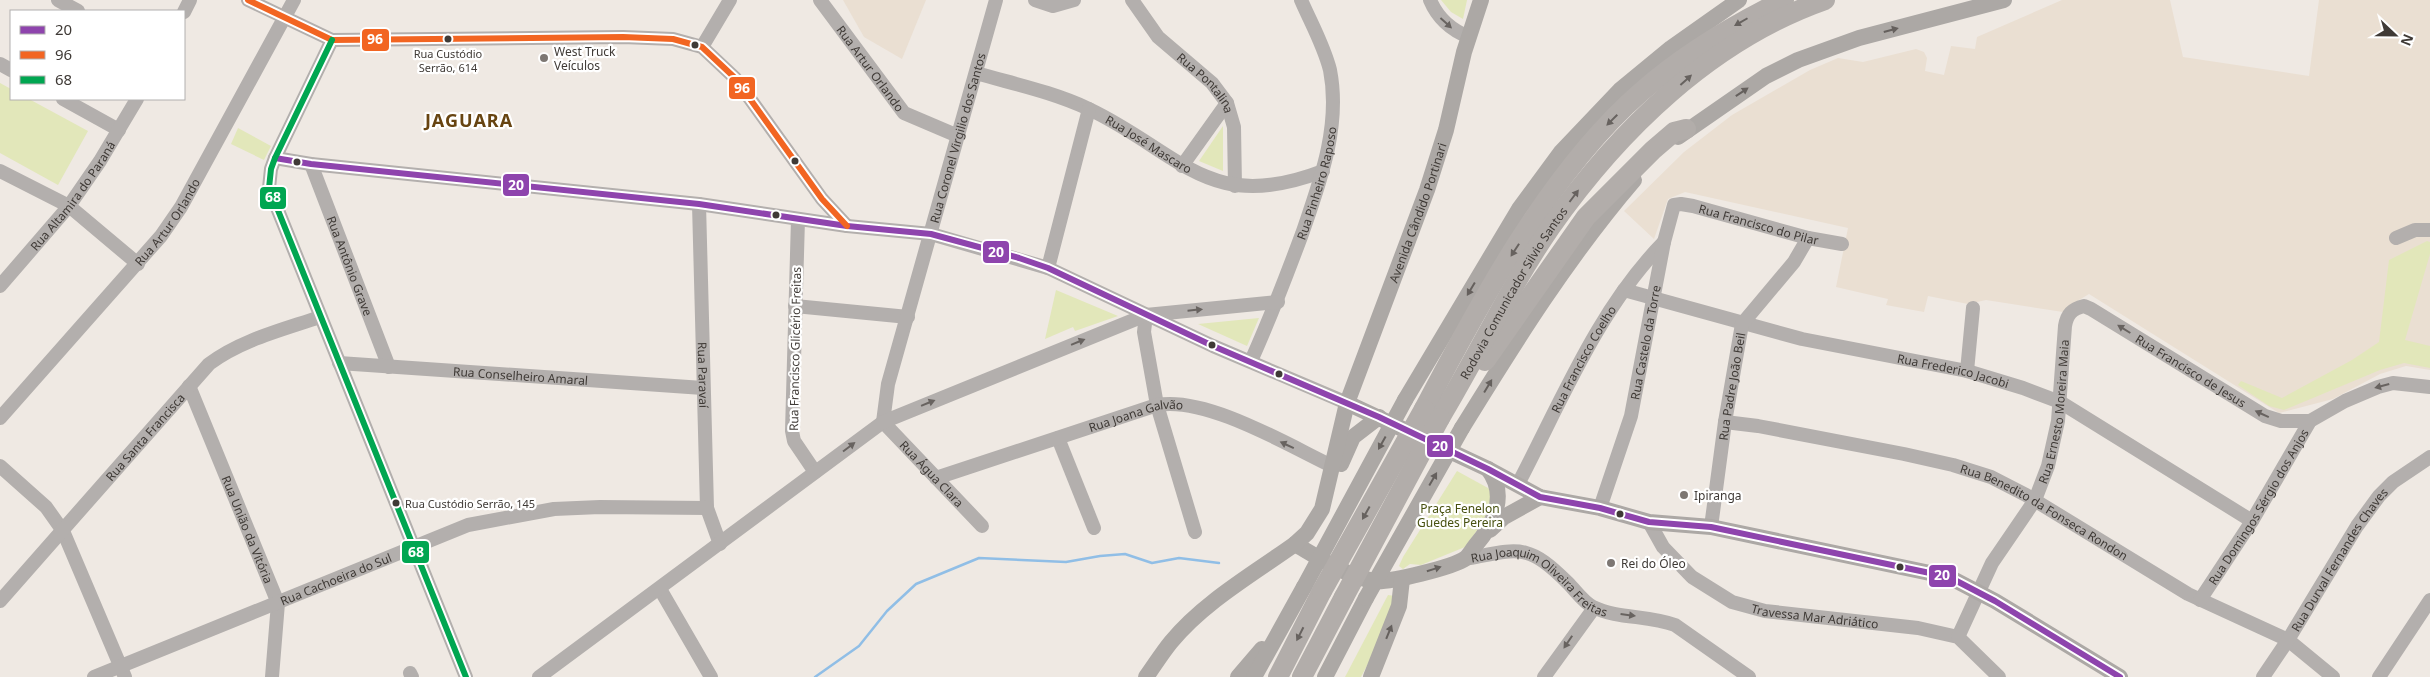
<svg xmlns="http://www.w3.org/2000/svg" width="2430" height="677" viewBox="0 0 2430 677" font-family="'Noto Sans',sans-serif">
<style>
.built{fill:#eadfd2}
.green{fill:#e2e7ba}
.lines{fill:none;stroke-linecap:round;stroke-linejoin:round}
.stream{stroke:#90bee6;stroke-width:2.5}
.minor{stroke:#b3afad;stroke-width:14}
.major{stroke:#aca8a5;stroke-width:16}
.highway{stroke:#b2adaa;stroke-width:20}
.major-bridge{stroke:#aca8a5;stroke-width:16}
.highway-bridge{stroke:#b2adaa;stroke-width:20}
.bus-1-casing{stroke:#fff;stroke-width:10}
.bus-2-casing{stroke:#fff;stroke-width:10}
.bus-3-casing{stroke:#fff;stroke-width:10}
.bus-1{stroke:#8e44ad;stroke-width:6}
.bus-2{stroke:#f26522;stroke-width:6}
.bus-3{stroke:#00a651;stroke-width:6}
.oneway{fill:#67625f}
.oneway2{fill:#686360}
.oneway3{fill:#65605d}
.bus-dot{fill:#3f3a36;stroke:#fff;stroke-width:2}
.poi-dot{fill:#7d7773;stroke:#fff;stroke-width:2}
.labels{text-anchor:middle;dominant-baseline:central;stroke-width:4.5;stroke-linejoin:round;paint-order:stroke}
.bus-label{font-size:11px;fill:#3f3a36;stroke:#fff}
.poi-label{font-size:12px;fill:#3f3a36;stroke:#fff;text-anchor:start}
.street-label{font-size:12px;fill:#3f3a36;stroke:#fff}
.park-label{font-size:12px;fill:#47500f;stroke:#fff}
.district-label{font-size:18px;font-weight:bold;letter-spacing:1px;fill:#674411;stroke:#fff}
.line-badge{stroke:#fff;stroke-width:2}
.badge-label{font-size:14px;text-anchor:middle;font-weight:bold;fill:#fff}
</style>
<rect width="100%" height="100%" fill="#efe9e3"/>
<g class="built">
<polygon points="843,0 926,0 902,59 864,37"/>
<polygon points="2062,0 2170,0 2183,57 2309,76 2319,0 2430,0 2430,370 2406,366 2380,374 2333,399 2279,413 2089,294 2071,305 2063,312 1986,300 1968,304 1928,296 1924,312 1886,305 1888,299 1836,287 1848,228 1685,192 1668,199 1654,239 1624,211 1684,152 1732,115 1810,70 1838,58 1863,62 1916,49 1924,52 1927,58 1925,71 1944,75 1951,46 1975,49 1977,37"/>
</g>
<g class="green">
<polygon points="1441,0 1467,0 1463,19 1451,12"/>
<polygon points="0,83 11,89 11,99 29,99 88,131 58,185 0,153"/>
<polygon points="1223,126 1223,171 1199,161"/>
<polygon points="238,128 271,146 264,160 231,144"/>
<polygon points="2427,241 2430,242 2430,254 2405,340 2430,346 2430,368 2404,363 2380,370 2284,410 2269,406 2238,385 2241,381 2282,398 2352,360 2379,342 2389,260"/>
<polygon points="1056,290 1118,316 1075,331 1073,327 1045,339"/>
<polygon points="1259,318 1247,346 1198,324"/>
<polygon points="1457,471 1488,488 1492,493 1491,511 1465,547 1421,565 1410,564 1403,569 1399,566 1403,557"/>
<polygon points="1388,595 1395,596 1374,652 1361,677 1345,677"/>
</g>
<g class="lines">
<polyline class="stream" points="815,677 859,646 887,611 916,584 979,558 1066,562 1100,556 1125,554 1152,563 1179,558 1219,563"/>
<g class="minor">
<polyline points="58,0 78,11"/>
<polyline points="248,0 332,40 623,37 673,39 702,47 735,78 822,199 847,226"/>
<path id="s1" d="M820,0L904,113L958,136"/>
<polyline points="1035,0 1053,6 1074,0"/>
<path id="s2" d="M1132,0L1158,37L1212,83L1227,103L1234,127L1235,186"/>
<path d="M1430,0C1438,19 1451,30 1469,37"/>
<polyline points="184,12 190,0"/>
<polyline points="332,40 275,158 271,169 269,188 466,677"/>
<polyline points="702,47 730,0"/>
<polyline points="0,64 11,70"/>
<path id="s3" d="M976,73C1014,84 1053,92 1089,109C1181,153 1209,215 1323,171"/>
<polyline points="63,99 119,130"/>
<polyline points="275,158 311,164 699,204 847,226 931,234 1048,268 1213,346 1347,403"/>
<path id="s4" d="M311,164L389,367"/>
<polyline points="1182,166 1227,103"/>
<polyline points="0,171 69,206 138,264"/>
<path id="s5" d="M699,204L707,508L720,544"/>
<polyline points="798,219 792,431 794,441 815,472"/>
<polyline points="2396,238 2415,230 2430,230"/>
<polyline points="1048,268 1089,109"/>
<path id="s6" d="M0,286L69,206L100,161L137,99"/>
<path id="s7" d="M1624,290L1802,339L1967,371L2023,388L2060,402L2252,521"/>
<polyline points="795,306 908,317"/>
<polyline points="1146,315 1144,332 1157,405 1195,532"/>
<path id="s8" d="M1251,361C1270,319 1286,277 1302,234C1320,182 1341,126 1330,70C1324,46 1311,23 1301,0"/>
<path id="s9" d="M339,363L703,388"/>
<polyline points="1967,371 1973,308"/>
<path id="s10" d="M189,386L278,603L272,677"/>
<path id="s11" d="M0,418L161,236L181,207L294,0"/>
<path id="s12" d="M883,422L888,384L996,0"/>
<path id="s13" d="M883,422L982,526"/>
<path id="s14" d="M1725,422L1758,426L1904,454L1953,465L1991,477L2026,495L2188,594L2288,640L2333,677"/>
<polyline points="1058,438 1094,528"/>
<polyline points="0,466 46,507 63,531 125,677"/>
<path id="s15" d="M936,478L1157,405C1206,396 1286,444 1332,466"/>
<path id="s16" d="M1518,484C1561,402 1598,309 1664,242"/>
<path id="s17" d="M1600,508L1631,416L1664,242L1674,205L1681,204L1693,206L1808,238L1842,244"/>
<path id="s18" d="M1649,522L1663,547L1692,577L1732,602L1765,611L1918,628L1958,637L1999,677"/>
<path id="s19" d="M1711,527L1725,422L1742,324L1794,262L1808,238"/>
<path id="s20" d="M1465,559C1519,549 1527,542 1568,583C1576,591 1583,602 1593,607C1618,619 1648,615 1675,625L1749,677"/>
<polyline points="660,589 711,677"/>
<path id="s21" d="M2200,600L2252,521L2310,421L2345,401L2378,387L2393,383L2430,387"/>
<path id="s22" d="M0,601L209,364C241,340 282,330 320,317"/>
<path id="s23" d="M1958,637L1992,563L2035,500L2048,466L2058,421L2065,326C2067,314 2072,309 2084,306L2091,309L2265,416L2281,421H2310"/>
<polyline points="410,673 412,677"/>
<path id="s24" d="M94,677L468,525L554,509L600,507L707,508"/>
<polyline points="539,677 883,422 1146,315 1278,302"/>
<polyline points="1544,677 1594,608"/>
<path id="s25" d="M2263,677L2288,640L2357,526L2379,496L2393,482L2430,457"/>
<polyline points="2379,677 2430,600"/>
</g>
<g class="major">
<polyline points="1678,137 1766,76 1798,60 1859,38 2004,0"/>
<polyline points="1405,400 1519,209 1561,152 1620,90 1671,48 1739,0"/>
<polyline points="1347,403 1488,469 1540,497 1600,508 1649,522 1711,527 1949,577 1995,601 2120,677"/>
<path d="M1462,428C1515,342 1568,257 1634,180"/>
<polyline points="1341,464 1353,437 1379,417"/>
<polyline points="1490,530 1504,517 1540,497"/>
<path d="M1295,544C1319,558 1346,576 1374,581C1389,583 1454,567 1466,558C1469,555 1472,550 1475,546C1494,524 1508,495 1488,469"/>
<path id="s26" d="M1146,677C1154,666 1162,653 1171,642C1204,602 1253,574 1295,544L1307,533L1322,509L1347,403L1427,190L1446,130L1464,52L1481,0"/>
<polyline points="1238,677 1262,649"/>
<polyline points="1254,677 1304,587"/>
<polyline points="1325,677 1366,598"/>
<polyline points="1371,677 1399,606 1402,579"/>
</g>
<g class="highway">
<polyline points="1485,361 1586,217 1653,150 1674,132 1686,129"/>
<path d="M1424,409C1479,304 1550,171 1641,92C1684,54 1733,25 1784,0"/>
<path id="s27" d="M1440,418C1478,355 1509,288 1550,228C1618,131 1711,40 1825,0"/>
<polyline points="1278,677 1322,591"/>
<polyline points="1302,677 1344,597"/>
</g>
<g class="major-bridge">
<polyline points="1304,587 1405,400"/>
<polyline points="1366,598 1462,428"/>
</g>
<g class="highway-bridge">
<polyline points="1322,591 1424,409"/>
<polyline points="1344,597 1440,418"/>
</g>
<g class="bus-1-casing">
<polyline id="bus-1" points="275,158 311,164 699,204 847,226 931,234 1019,258 1048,268 1213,346 1379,417 1488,469 1540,497 1600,508 1649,522 1711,527 1949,577 1995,601 2120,677"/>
</g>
<g class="bus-2-casing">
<polyline id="bus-2" points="248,0 332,40 623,37 673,39 702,47 735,78 822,199 847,226"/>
</g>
<g class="bus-3-casing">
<polyline id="bus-3" points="332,40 275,158 271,169 269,188 466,677"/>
</g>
<use href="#bus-1" class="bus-1"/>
<use href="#bus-2" class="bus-2"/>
<use href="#bus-3" class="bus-3"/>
</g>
<defs><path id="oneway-solid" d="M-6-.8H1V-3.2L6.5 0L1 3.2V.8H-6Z" transform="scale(1.25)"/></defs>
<g class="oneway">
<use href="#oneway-solid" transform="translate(1741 22) rotate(150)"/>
<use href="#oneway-solid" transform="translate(1686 80) rotate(-42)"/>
<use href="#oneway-solid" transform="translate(1612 120) rotate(135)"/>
<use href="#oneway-solid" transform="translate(1574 196) rotate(-53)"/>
<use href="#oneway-solid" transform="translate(1515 250) rotate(123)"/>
<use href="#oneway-solid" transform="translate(1366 513) rotate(119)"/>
<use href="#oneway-solid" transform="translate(1300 634) rotate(117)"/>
</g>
<g class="oneway2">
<use href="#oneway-solid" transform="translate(1446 23) rotate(42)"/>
<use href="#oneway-solid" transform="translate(1195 310) rotate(-6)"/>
<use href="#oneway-solid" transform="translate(2124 329) rotate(-148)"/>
<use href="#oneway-solid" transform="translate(1078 342) rotate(-22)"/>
<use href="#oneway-solid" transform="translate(2382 386) rotate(165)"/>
<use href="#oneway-solid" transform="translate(928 403) rotate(-22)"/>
<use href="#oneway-solid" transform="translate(2262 414) rotate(-155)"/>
<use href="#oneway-solid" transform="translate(1287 445) rotate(-155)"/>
<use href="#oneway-solid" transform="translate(849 447) rotate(-37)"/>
<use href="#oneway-solid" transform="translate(1628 615) rotate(7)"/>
<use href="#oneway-solid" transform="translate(1568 642) rotate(124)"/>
</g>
<g class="oneway3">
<use href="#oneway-solid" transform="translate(1891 30) rotate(-15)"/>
<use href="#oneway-solid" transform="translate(1742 92) rotate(-34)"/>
<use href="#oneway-solid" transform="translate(1471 289) rotate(121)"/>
<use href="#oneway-solid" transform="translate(1488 386) rotate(-59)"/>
<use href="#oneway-solid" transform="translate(1382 443) rotate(119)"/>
<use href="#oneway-solid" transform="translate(1433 479) rotate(-60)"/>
<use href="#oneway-solid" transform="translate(1434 569) rotate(-18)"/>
<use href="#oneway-solid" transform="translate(1389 632) rotate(-68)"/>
</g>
<g class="bus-dot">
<circle cx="448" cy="39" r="4.5"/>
<circle cx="695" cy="45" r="4.5"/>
<circle cx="795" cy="161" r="4.5"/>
<circle cx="297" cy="162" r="4.5"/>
<circle cx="776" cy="215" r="4.5"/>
<circle cx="1212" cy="345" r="4.5"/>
<circle cx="1279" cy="374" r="4.5"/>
<circle cx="396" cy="503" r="4.5"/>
<circle cx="1620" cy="514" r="4.5"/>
<circle cx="1900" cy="567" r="4.5"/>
</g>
<g class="poi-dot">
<circle cx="544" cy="58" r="5"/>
<circle cx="1684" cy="495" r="5"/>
<circle cx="1611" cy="563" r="5"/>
</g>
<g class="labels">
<g class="bus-label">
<text x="448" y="53">Rua Custódio<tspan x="448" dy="14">Serrão, 614</tspan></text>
<text x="405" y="503" text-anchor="start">Rua Custódio Serrão, 145</text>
</g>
<g class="poi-label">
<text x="554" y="51">West Truck<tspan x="554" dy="14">Veículos</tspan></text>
<text x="1694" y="495">Ipiranga</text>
<text x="1621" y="563">Rei do Óleo</text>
</g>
<g class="street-label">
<text stroke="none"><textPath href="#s1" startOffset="85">Rua Artur Orlando</textPath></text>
<text stroke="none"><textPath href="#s2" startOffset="112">Rua Pontalina</textPath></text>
<text stroke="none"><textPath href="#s12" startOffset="294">Rua Coronel Virgilio dos Santos</textPath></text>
<text stroke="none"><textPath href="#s3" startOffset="188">Rua José Mascaro</textPath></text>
<text stroke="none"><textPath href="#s8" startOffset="190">Rua Pinheiro Raposo</textPath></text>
<text stroke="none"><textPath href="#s6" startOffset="116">Rua Altamira do Paraná</textPath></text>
<text stroke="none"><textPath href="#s26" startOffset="558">Avenida Cândido Portinari</textPath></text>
<text stroke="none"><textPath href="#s11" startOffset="258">Rua Artur Orlando</textPath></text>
<text stroke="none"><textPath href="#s17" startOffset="400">Rua Francisco do Pilar</textPath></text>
<text stroke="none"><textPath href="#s4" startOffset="109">Rua Antônio Grave</textPath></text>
<text stroke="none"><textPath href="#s27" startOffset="145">Rodovia Comunicador Silvio Santos</textPath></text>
<text stroke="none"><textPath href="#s17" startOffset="172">Rua Castelo da Torre</textPath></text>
<text transform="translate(795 349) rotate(-89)">Rua Francisco Glicério Freitas</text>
<text stroke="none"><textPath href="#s16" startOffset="141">Rua Francisco Coelho</textPath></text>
<text stroke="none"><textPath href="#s7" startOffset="339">Rua Frederico Jacobi</textPath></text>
<text stroke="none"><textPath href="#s23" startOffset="490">Rua Francisco de Jesus</textPath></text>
<text stroke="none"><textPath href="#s5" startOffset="171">Rua Paravaí</textPath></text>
<text stroke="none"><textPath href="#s9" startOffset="182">Rua Conselheiro Amaral</textPath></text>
<text stroke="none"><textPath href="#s19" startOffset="142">Rua Padre João Beil</textPath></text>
<text stroke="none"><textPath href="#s23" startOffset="249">Rua Ernesto Moreira Maia</textPath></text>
<text stroke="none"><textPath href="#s15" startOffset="210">Rua Joana Galvão</textPath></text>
<text stroke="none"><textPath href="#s22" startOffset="219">Rua Santa Francisca</textPath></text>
<text stroke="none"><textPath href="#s13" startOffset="71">Rua Água Clara</textPath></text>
<text stroke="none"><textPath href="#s21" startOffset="110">Rua Domingos Sérgio dos Anjos</textPath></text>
<text stroke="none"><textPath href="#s14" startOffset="335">Rua Benedito da Fonseca Rondon</textPath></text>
<text stroke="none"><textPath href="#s10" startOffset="155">Rua União da Vitória</textPath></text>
<text stroke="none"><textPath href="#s25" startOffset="140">Rua Durval Fernandes Chaves</textPath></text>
<text stroke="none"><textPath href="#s24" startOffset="261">Rua Cachoeira do Sul</textPath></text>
<text stroke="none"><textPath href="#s20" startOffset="85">Rua Joaquim Oliveira Freitas</textPath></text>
<text stroke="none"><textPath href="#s18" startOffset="202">Travessa Mar Adriático</textPath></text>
</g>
<g class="park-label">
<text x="1460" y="508">Praça Fenelon<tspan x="1460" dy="14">Guedes Pereira</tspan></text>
</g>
<g class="district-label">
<text x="469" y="120">JAGUARA</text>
</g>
</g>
<g class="line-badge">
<rect x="361" y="28" width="29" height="24" rx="5" fill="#f26522"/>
<rect x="728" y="76" width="28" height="24" rx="5" fill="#f26522"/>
<rect x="502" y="173" width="28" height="24" rx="5" fill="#8e44ad"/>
<rect x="259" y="186" width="28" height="24" rx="5" fill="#00a651"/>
<rect x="982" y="240" width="28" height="24" rx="5" fill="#8e44ad"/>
<rect x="1426" y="434" width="28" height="24" rx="5" fill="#8e44ad"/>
<rect x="401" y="540" width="29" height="24" rx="5" fill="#00a651"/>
<rect x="1928" y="564" width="29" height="24" rx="5" fill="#8e44ad"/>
</g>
<g class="badge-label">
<text x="375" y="44">96</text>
<text x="742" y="93">96</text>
<text x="516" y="190">20</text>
<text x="273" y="202">68</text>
<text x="996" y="257">20</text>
<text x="1440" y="451">20</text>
<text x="416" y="557">68</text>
<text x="1942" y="580">20</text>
</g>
<rect x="10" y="10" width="175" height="90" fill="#ffffff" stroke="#b2b0af"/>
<rect x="20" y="26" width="25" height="8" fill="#8e44ad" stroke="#b2b0af"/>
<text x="55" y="35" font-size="15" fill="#3f3a36">20</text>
<rect x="20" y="51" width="25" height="8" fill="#f26522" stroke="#b2b0af"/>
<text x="55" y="60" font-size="15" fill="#3f3a36">96</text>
<rect x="20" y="76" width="25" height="8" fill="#00a651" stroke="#b2b0af"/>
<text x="55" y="85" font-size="15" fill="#3f3a36">68</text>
<g transform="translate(2395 35) rotate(112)" stroke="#ffffff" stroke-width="4" paint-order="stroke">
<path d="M0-4L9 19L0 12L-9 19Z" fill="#3f3a36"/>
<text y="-8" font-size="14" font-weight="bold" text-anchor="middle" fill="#3f3a36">N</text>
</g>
</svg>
